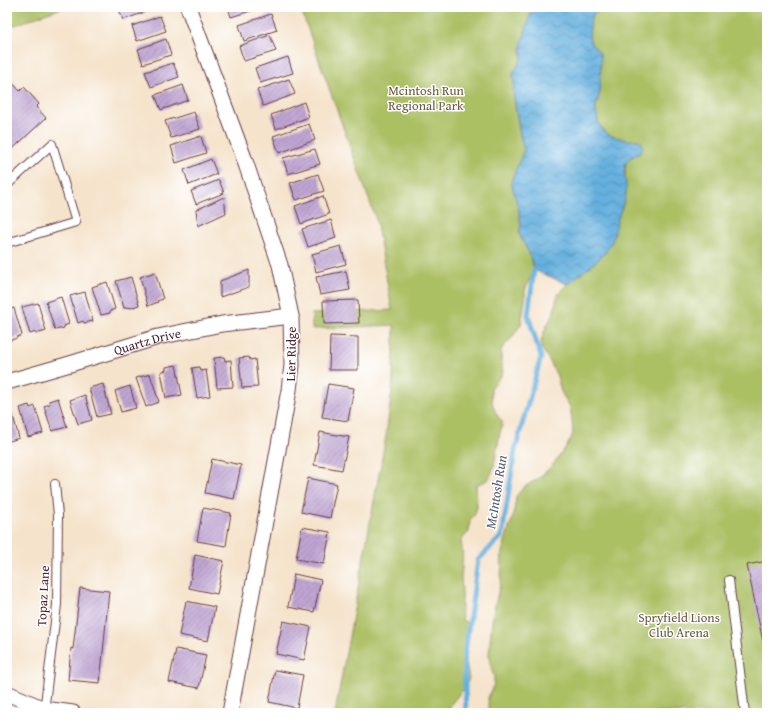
<svg xmlns="http://www.w3.org/2000/svg" width="774" height="720" viewBox="0 0 774 720" font-family="'Gentium Book Plus',serif">
<style>
.park{fill:#abbf63;stroke:#7a6f47}
.water{fill:url(#water-waves);stroke:#586884}
.lines{fill:none;stroke-linecap:round;stroke-linejoin:round}
.stream{stroke:#65b0de;stroke-width:5}
.building{fill:url(#building-hatch)}
.lane-casing{stroke:#643c43;stroke-width:10}
.street-casing{stroke:#643c43;stroke-width:17}
.lane{stroke:#fff;stroke-width:8}
.street{stroke:#fff;stroke-width:15}
.labels{text-anchor:middle;dominant-baseline:central;stroke-width:3;stroke-linejoin:round;paint-order:stroke}
.park-label{font-size:13px;fill:#6c573f;stroke:#fff}
.street-label{font-size:13px;fill:#4a1f2b;stroke:#fff}
.water-label{font-size:14px;font-style:italic;fill:#555973;stroke:#fff}
</style>
<defs>
<pattern id="water-waves" width="16" height="10" patternUnits="userSpaceOnUse"><rect width="16" height="10" fill="#65b0de"/><path d="M0 5q4-4 8 0t8 0" fill="none" stroke="#558fb4"/></pattern>
<pattern id="building-hatch" width="6" height="6" patternUnits="userSpaceOnUse"><rect width="6" height="6" fill="#c0a5d3"/><path d="M-1 1l2-2M0 6l6-6M5 7l2-2" fill="none" stroke="#9e86ab"/></pattern>
</defs>
<rect width="100%" height="100%" fill="#fff"/>
<filter id="ink" filterUnits="userSpaceOnUse"><feTurbulence type="fractalNoise" baseFrequency=".025" numOctaves="2"/><feDisplacementMap in="SourceGraphic" scale="8" xChannelSelector="R" yChannelSelector="G"/><feConvolveMatrix kernelMatrix="1 2 1 2 8 2 1 2 1" color-interpolation-filters="sRGB"/></filter>
<filter id="wash" filterUnits="userSpaceOnUse"><feTurbulence type="fractalNoise" baseFrequency=".012" numOctaves="4" result="noise"/><feDisplacementMap in="SourceGraphic" scale="16" xChannelSelector="R" yChannelSelector="G"/><feGaussianBlur stdDeviation="0.9" result="paint"/><feColorMatrix in="noise" values="0 0 0 0 0 0 0 0 0 0 0 0 0 0 0 0 0 1.4 0 .05"/><feComposite in="paint" operator="in"/></filter>
<g filter="url(#wash)">
<rect width="100%" height="100%" fill="#f5e3cb"/>
<g class="park">
<polygon points="7,7 64,7 7,28"/>
<path d="M300,7H533L521,49C523,58 520,62 516,70C515,71 513,74 513,75C513,78 514,82 514,85C514,106 518,129 524,150L516,169L511,182L519,211L521,225L519,234L528,251L533,264L534,270L525,290V300L521,324L511,339L504,346L501,350V361L503,371L502,375L491,388C491,401 493,412 502,421V426L500,433L493,470L488,480L476,485L477,507L475,514L470,520L469,532L464,537L461,543C464,554 462,566 461,578C461,585 463,593 462,601C462,608 461,613 462,620L466,622L468,628V637L466,646V661L469,679L465,687L451,704L448,713H335L386,436L393,381L394,325L312,329V314L392,310L376,219Z"/>
<polygon points="598,7 767,7 767,713 489,713 488,697 493,688 494,681 494,677 490,664 489,655 491,630 493,614 501,580 502,552 508,531 513,517 516,498 517,495 524,487 539,478 552,466 566,447 571,439 573,433 572,421 570,407 561,392 557,376 548,358 542,349 541,343 542,338 546,327 553,315 557,298 559,293 567,284 593,264 606,252 620,212 623,205 626,194 625,174 626,163 630,158 640,153 639,140 626,140 609,135 601,127 599,124 596,112 596,106 600,93 599,52 591,43 589,36 591,18"/>
</g>
<path class="water" d="M533,7H598L591,18L589,36L591,43L599,52L601,56L600,93L596,106V112L599,124L601,128L609,135L626,140H639L641,141L643,147C639,156 629,155 626,163C622,173 628,184 626,194C625,201 621,208 619,215C616,224 615,236 611,244C604,258 579,275 567,284L534,270L533,264L528,251L519,234L521,225L519,211L511,182L516,169L524,150L520,135L519,125L516,111L513,91L514,84L513,74L519,63L523,56L521,49L522,42Z"/>
<g class="lines">
<polyline class="stream" points="466,713 464,659 478,560 502,536 515,450 541,357 528,315 534,270"/>
</g>
<g id="blocks">
<g class="building">
<polygon points="118,7 143,7 145,12 123,20"/>
<polygon points="228,7 263,7 231,17"/>
<polygon points="271,14 277,30 244,41 239,25"/>
<polygon points="160,16 166,31 137,41 132,26"/>
<polygon points="270,35 276,51 244,61 239,46"/>
<polygon points="166,39 171,55 143,64 138,49"/>
<polygon points="288,57 293,73 260,83 255,68"/>
<polygon points="173,63 179,77 151,87 145,72"/>
<polygon points="9,79 20,91 24,87 39,104 36,107 46,118 7,154 7,81"/>
<polygon points="289,79 295,94 263,106 257,90"/>
<polygon points="183,85 188,100 161,110 155,95"/>
<polygon points="304,102 309,117 276,129 271,115"/>
<polygon points="194,112 200,129 171,138 165,121"/>
<polygon points="309,124 315,140 279,153 273,136"/>
<polygon points="201,136 206,153 176,163 171,146"/>
<polygon points="315,149 320,164 288,174 283,158"/>
<polygon points="211,159 217,174 189,185 184,170"/>
<polygon points="318,174 324,191 296,200 290,183"/>
<polygon points="219,180 224,193 196,204 191,191"/>
<polygon points="323,196 329,214 301,224 295,206"/>
<polygon points="224,197 226,213 198,226 196,210"/>
<polygon points="331,220 336,238 308,247 302,229"/>
<polygon points="341,246 346,264 316,272 312,254"/>
<polygon points="249,270 249,287 220,297 220,281"/>
<polygon points="346,271 350,290 320,295 316,277"/>
<polygon points="155,272 163,299 157,301 158,302 148,306 140,277"/>
<polygon points="131,277 139,305 130,308 129,307 124,308 116,281"/>
<polygon points="107,282 115,309 110,311 110,313 101,315 92,287"/>
<polygon points="85,292 93,321 84,323 83,321 78,323 70,296"/>
<polygon points="61,297 69,324 64,326 64,328 55,330 46,302"/>
<polygon points="358,300 359,323 324,324 323,301"/>
<polygon points="38,303 46,331 36,334 36,332 30,334 22,307"/>
<polygon points="14,308 22,335 17,337 17,338 8,341 7,310"/>
<polygon points="330,336 358,337 358,370 329,370"/>
<polygon points="224,357 225,361 231,360 233,387 217,388 214,358"/>
<polygon points="249,357 250,360 255,359 258,387 242,388 239,358"/>
<polygon points="176,365 182,395 166,398 161,372 166,370 166,367"/>
<polygon points="199,367 200,371 206,370 210,396 197,398 192,368"/>
<polygon points="150,374 159,402 146,407 136,378"/>
<polygon points="103,384 111,414 97,417 89,388"/>
<polygon points="328,384 354,388 348,421 322,417"/>
<polygon points="130,386 136,408 121,412 115,391"/>
<polygon points="85,395 92,420 78,424 70,400"/>
<polygon points="58,398 67,427 52,431 44,406 50,404 49,401"/>
<polygon points="29,405 30,408 35,406 43,433 28,437 20,408"/>
<polygon points="12,412 19,438 7,442 7,413"/>
<polygon points="320,432 349,437 342,470 314,465"/>
<polygon points="212,459 241,465 234,499 205,493"/>
<polygon points="308,478 337,484 330,518 301,512"/>
<polygon points="203,508 231,513 226,546 197,541"/>
<polygon points="302,527 330,532 324,564 296,559"/>
<polygon points="195,555 224,561 217,594 189,588"/>
<polygon points="767,561 767,656 766,656 747,565"/>
<polygon points="294,574 321,580 314,612 288,607"/>
<polygon points="80,588 109,591 100,683 68,680 71,648 73,649"/>
<polygon points="186,601 215,607 208,641 179,635"/>
<polygon points="283,621 311,627 304,660 276,654"/>
<polygon points="176,649 206,655 199,688 169,682"/>
<polygon points="275,670 303,675 297,708 269,702"/>
</g>
</g>
</g>
<g filter="url(#ink)">
<use href="#blocks" fill-opacity="0" stroke="#643c43" stroke-width="1"/>
<g class="lines">
<g class="lane-casing">
<g id="lane">
<polyline points="7,185 52,144 76,222 7,243"/>
<polyline points="729,580 745,713"/>
<polyline points="44,712 57,605 58,515 55,484"/>
</g>
</g>
<g class="street-casing">
<g id="street">
<polyline points="188,7 244,158 280,265 291,316 292,365 289,390 230,713"/>
<path id="s1" d="M7,382L70,364L158,337L222,324L291,316"/>
<polyline points="7,693 44,709 73,713"/>
</g>
</g>
<use href="#lane" class="lane"/>
<use href="#street" class="street"/>
</g>
</g>
<g class="labels">
<g class="park-label">
<text x="426" y="90">Mcintosh Run<tspan x="426" dy="15">Regional Park</tspan></text>
<text x="679" y="617">Spryfield Lions<tspan x="679" dy="15">Club Arena</tspan></text>
</g>
<g class="street-label">
<text stroke="none"><textPath href="#s1" startOffset="146">Quartz Drive</textPath></text>
<text transform="translate(291 354) rotate(-89)">Lier Ridge</text>
<text transform="translate(43 596) rotate(-87)">Topaz Lane</text>
</g>
<g class="water-label">
<text transform="translate(496 492) rotate(-81)">McIntosh Run</text>
</g>
</g>
<rect width="774" height="720" fill="none" stroke="#fff" stroke-width="24"/>
</svg>
